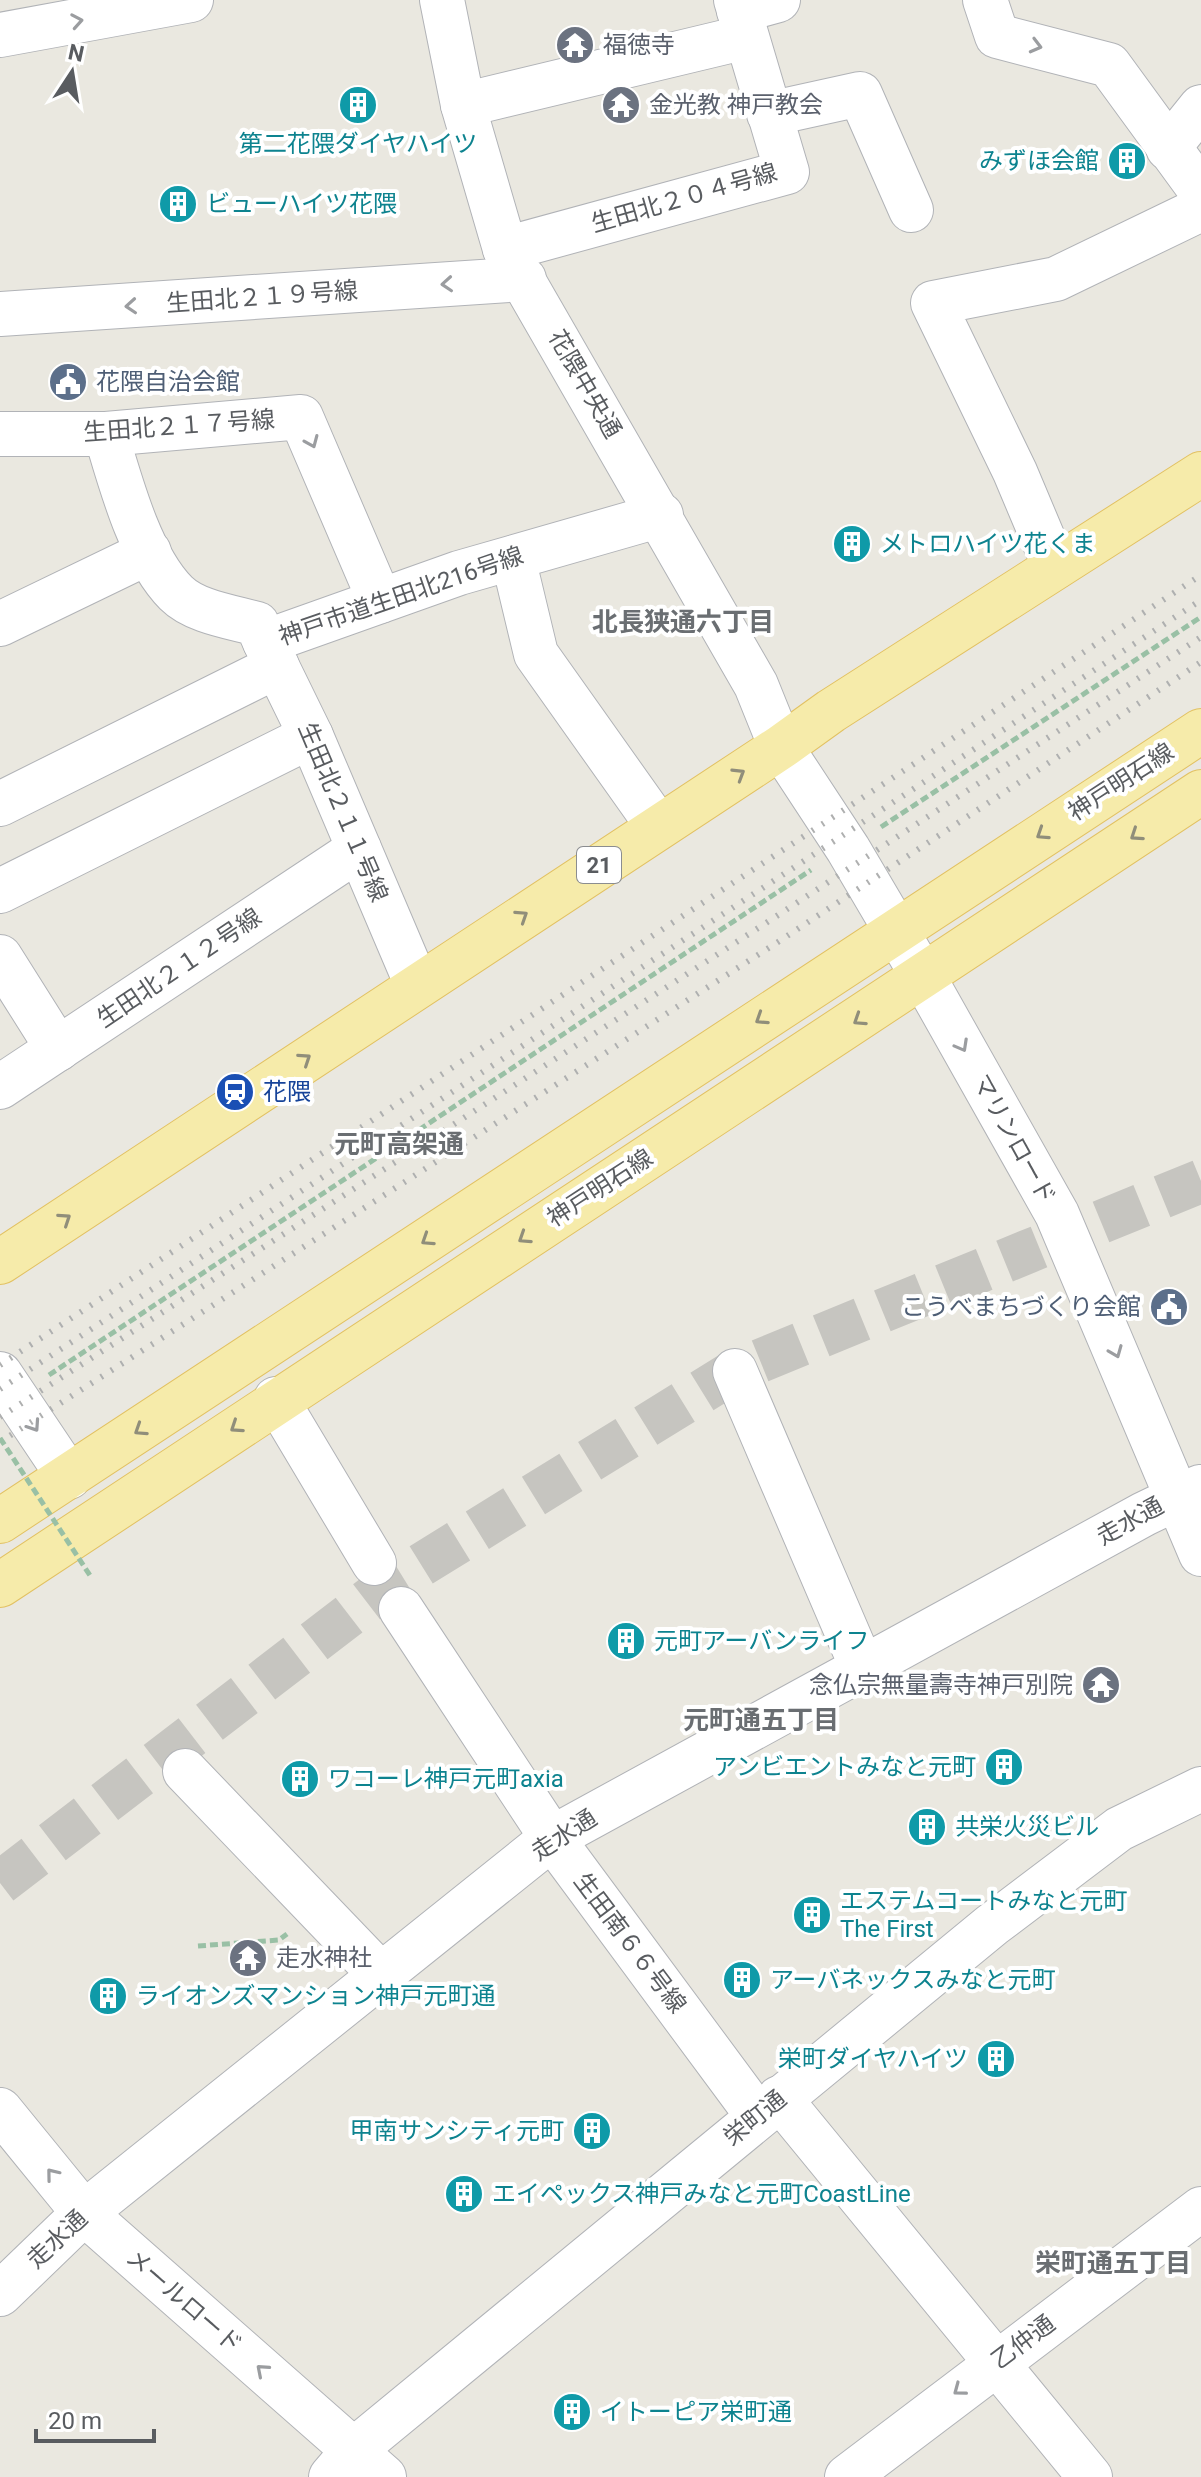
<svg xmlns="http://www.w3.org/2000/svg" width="1201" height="2477" viewBox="0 0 1201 2477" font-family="Roboto,'Noto Sans JP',sans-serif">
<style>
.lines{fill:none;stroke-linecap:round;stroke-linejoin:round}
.minor-tunnel{stroke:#c6c5c0;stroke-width:44;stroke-dasharray:44 22;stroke-linecap:butt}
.minor-casing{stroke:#b1b3b7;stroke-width:46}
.major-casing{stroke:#e2c162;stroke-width:46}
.path{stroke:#99c0a5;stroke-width:5;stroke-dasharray:8 4;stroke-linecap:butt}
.minor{stroke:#fff;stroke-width:44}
.major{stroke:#f6ebaa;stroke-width:44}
.rail{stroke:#afb0b0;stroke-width:6;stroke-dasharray:2 10;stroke-linecap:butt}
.path-bridge{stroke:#99c0a5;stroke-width:5;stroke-dasharray:8 4;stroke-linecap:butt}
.oneway{stroke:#9b9da0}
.oneway2{stroke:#908e7a}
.labels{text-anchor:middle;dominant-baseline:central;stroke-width:8;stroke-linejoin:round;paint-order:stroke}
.shield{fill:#fff;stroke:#8b8d90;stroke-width:2}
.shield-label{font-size:22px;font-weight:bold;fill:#595c60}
.worship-label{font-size:24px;fill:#5b616d;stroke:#fff;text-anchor:start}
.culture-label{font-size:24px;fill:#0d838f;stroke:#fff;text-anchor:start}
.street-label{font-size:24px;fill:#595c60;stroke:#fff}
.service-label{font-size:24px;fill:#4e5e75;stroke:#fff;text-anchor:start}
.transit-label{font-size:24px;fill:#164399;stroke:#fff;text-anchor:start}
.neighbourhood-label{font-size:26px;font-weight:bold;fill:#6a6e72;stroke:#fff}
</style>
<rect width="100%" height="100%" fill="#eae8e0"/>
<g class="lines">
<g class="minor-tunnel">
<polyline points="1101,1222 1201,1181"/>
<polyline points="0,1883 387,1586 735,1371 1039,1247"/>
</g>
<g class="minor-casing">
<g id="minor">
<polyline points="442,0 463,105 505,249 756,685 781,747 848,849 924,978 1057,1214 1201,1554"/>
<polyline points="985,0 997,36 1109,65 1201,191"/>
<polyline points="739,11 778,0"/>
<polyline points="0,35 191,0"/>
<polyline points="463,105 746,37"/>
<polyline points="769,114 860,94 911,210"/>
<polyline points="1168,148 1201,107"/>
<polyline points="505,249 787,172 736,0"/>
<polyline points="0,314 524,279"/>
<polyline points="0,434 106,434 301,417 380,601"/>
<path d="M106,434C120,481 140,557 176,593C195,612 232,617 257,624L265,642L459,573L661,515"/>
<polyline points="513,558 536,654 658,826"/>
<polyline points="1055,567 1015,472 933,303 1056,279 1201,209"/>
<polyline points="0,624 149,552"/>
<polyline points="265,642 311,736 417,985"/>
<polyline points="0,804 277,666"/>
<polyline points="0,891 311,736"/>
<polyline points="0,957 58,1049"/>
<polyline points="0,1087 359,849"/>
<polyline points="735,1371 862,1667"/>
<polyline points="0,1374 69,1477"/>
<polyline points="276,1399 374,1563"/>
<polyline points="401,1609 552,1838 757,2115"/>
<polyline points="185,1771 381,1975"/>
<polyline points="779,2098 1090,2477"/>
<polyline points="0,2110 84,2213 384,2477"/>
<polyline points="0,2294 84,2213 552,1838 1144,1514 1200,1487"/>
<polyline points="331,2477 354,2450 992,1925 1119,1829 1201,1789"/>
<polyline points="847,2477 1201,2209"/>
</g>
</g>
<g class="major-casing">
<g id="major">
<polyline points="0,1262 781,747 831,711 1201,474"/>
<polyline points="0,1521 1201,731"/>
<polyline points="0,1585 1201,792"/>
</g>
</g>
<g class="path">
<polyline points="881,827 1201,617"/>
<polyline points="49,1375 811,870"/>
<polyline points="198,1946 279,1940 287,1934"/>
</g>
<use href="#minor" class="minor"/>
<use href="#major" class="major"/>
<g class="rail">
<polyline points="0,1365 1201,575"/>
<polyline points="0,1389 1201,600"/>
<polyline points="0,1417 766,923 1201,637"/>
<polyline points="0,1442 778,942 1201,662"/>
</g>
<polyline class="path-bridge" points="0,1438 91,1577"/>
</g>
<defs><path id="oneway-chevron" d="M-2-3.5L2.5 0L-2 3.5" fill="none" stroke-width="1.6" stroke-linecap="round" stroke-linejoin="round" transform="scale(2)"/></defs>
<g class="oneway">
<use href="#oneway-chevron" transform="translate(77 21) rotate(-10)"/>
<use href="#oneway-chevron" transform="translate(1036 46) rotate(15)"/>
<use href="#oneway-chevron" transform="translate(447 284) rotate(176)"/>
<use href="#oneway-chevron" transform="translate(131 306) rotate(176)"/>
<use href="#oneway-chevron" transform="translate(312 442) rotate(67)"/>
<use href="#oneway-chevron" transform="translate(962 1046) rotate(61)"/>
<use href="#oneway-chevron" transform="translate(1116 1352) rotate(68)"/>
<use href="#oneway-chevron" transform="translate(34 1426) rotate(56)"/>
<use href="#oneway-chevron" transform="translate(52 2174) rotate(-129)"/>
<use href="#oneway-chevron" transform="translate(262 2370) rotate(-139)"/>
<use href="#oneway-chevron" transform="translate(959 2390) rotate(143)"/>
</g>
<g class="oneway2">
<use href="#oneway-chevron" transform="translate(739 774) rotate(-32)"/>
<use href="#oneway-chevron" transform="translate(1042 834) rotate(147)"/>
<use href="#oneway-chevron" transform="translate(1136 835) rotate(146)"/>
<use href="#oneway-chevron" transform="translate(522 916) rotate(-33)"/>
<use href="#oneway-chevron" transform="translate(761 1019) rotate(147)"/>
<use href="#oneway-chevron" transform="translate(859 1020) rotate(147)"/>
<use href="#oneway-chevron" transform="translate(305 1059) rotate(-34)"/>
<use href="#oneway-chevron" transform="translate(65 1219) rotate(-34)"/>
<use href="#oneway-chevron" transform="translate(524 1238) rotate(147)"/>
<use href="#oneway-chevron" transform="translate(427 1240) rotate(147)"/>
<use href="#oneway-chevron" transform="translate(236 1427) rotate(146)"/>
<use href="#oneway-chevron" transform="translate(140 1430) rotate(147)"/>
</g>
<defs>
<g id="temple-disc" transform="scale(2)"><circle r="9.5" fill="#6b7280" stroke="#fff"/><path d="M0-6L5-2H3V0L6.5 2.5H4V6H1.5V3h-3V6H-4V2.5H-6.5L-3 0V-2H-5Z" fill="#fff"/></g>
<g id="building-disc" transform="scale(2)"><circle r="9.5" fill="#0f9aa8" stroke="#fff"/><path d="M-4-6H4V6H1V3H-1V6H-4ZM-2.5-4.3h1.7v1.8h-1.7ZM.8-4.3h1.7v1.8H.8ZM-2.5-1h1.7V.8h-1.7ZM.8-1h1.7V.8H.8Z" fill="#fff"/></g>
<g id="civic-disc" transform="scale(2)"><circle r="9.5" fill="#5c6f8a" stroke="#fff"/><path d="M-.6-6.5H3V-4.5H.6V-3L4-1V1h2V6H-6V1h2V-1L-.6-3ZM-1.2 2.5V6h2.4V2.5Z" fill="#fff"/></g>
<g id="station-disc" transform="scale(2)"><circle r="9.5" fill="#1a4fb4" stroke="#fff"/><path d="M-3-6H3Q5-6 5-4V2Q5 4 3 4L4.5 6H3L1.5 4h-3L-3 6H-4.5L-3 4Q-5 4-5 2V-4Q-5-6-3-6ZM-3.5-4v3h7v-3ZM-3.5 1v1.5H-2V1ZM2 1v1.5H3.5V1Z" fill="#fff"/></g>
</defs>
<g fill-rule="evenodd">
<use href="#temple-disc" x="575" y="45"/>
<use href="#building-disc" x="358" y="105"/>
<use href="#temple-disc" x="621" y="105"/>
<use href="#building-disc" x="1127" y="161"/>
<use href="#building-disc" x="178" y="204"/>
<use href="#civic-disc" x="68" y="382"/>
<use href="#building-disc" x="852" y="544"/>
<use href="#station-disc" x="235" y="1092"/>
<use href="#civic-disc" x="1169" y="1307"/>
<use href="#building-disc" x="626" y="1641"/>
<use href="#temple-disc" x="1101" y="1685"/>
<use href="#building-disc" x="1004" y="1767"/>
<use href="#building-disc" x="300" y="1779"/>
<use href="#building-disc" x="927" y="1827"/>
<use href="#building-disc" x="812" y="1915"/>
<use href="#temple-disc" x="248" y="1958"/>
<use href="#building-disc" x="742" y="1980"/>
<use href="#building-disc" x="108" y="1996"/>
<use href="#building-disc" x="996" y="2059"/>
<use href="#building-disc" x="592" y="2131"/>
<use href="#building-disc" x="464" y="2194"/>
<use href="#building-disc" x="572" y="2412"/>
</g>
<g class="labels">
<rect class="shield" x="577" y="847" width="44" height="36" rx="6"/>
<g class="shield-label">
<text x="599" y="865">21</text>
</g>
<g class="worship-label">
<text x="603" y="45">福徳寺</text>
<text x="649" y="105">金光教 神戸教会</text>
<text x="1073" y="1685" text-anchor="end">念仏宗無量壽寺神戸別院</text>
<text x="276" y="1958">走水神社</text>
</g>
<g class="culture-label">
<text x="358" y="144" text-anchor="middle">第二花隈ダイヤハイツ</text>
<text x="1099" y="161" text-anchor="end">みずほ会館</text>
<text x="206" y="204">ビューハイツ花隈</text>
<text x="880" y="544">メトロハイツ花くま</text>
<text x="654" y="1641">元町アーバンライフ</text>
<text x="976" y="1767" text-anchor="end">アンビエントみなと元町</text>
<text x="328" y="1779">ワコーレ神戸元町axia</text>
<text x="955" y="1827">共栄火災ビル</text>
<text x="840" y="1901">エステムコートみなと元町<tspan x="840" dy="28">The First</tspan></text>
<text x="770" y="1980">アーバネックスみなと元町</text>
<text x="136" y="1996">ライオンズマンション神戸元町通</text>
<text x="968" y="2059" text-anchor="end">栄町ダイヤハイツ</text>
<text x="564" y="2131" text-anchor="end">甲南サンシティ元町</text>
<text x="492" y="2194">エイペックス神戸みなと元町CoastLine</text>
<text x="600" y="2412">イトーピア栄町通</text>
</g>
<g class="street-label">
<text transform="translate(684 198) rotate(-16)">生田北２０４号線</text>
<text transform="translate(262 297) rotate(-4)">生田北２１９号線</text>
<text transform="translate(585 384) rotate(60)">花隈中央通</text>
<text transform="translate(179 426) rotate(-4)">生田北２１７号線</text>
<text transform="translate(401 596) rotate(-19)">神戸市道生田北216号線</text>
<text transform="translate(1121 782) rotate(-33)">神戸明石線</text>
<text transform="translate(343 812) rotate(67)">生田北２１１号線</text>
<text transform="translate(179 968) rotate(-34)">生田北２１２号線</text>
<text transform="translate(1014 1139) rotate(61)">マリンロード</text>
<text transform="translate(600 1188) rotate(-33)">神戸明石線</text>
<text transform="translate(1130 1521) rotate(-29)">走水通</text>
<text transform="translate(564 1835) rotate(-33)">走水通</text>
<text transform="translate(630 1943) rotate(53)">生田南６６号線</text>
<text transform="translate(755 2118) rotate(-39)">栄町通</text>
<text transform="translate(57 2239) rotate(-43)">走水通</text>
<text transform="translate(184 2301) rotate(41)">メールロード</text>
<text transform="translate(1023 2342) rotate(-37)">乙仲通</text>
</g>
<g class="service-label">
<text x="96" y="382">花隈自治会館</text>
<text x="1141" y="1307" text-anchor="end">こうべまちづくり会館</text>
</g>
<g class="transit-label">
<text x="263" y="1092">花隈</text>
</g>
<g class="neighbourhood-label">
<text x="683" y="622">北長狭通六丁目</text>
<text x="399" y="1144">元町高架通</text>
<text x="761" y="1720">元町通五丁目</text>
<text x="1113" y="2263">栄町通五丁目</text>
</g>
</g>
<g transform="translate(72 72) rotate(12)" stroke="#ffffff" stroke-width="6" paint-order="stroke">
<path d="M0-6L14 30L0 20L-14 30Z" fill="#595c60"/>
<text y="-12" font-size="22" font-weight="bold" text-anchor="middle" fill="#595c60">N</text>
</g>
<path d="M36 2429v12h118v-12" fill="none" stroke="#595c60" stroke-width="4"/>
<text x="48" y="2429" font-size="24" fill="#595c60" stroke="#ffffff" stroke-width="6" paint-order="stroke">20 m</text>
</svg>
